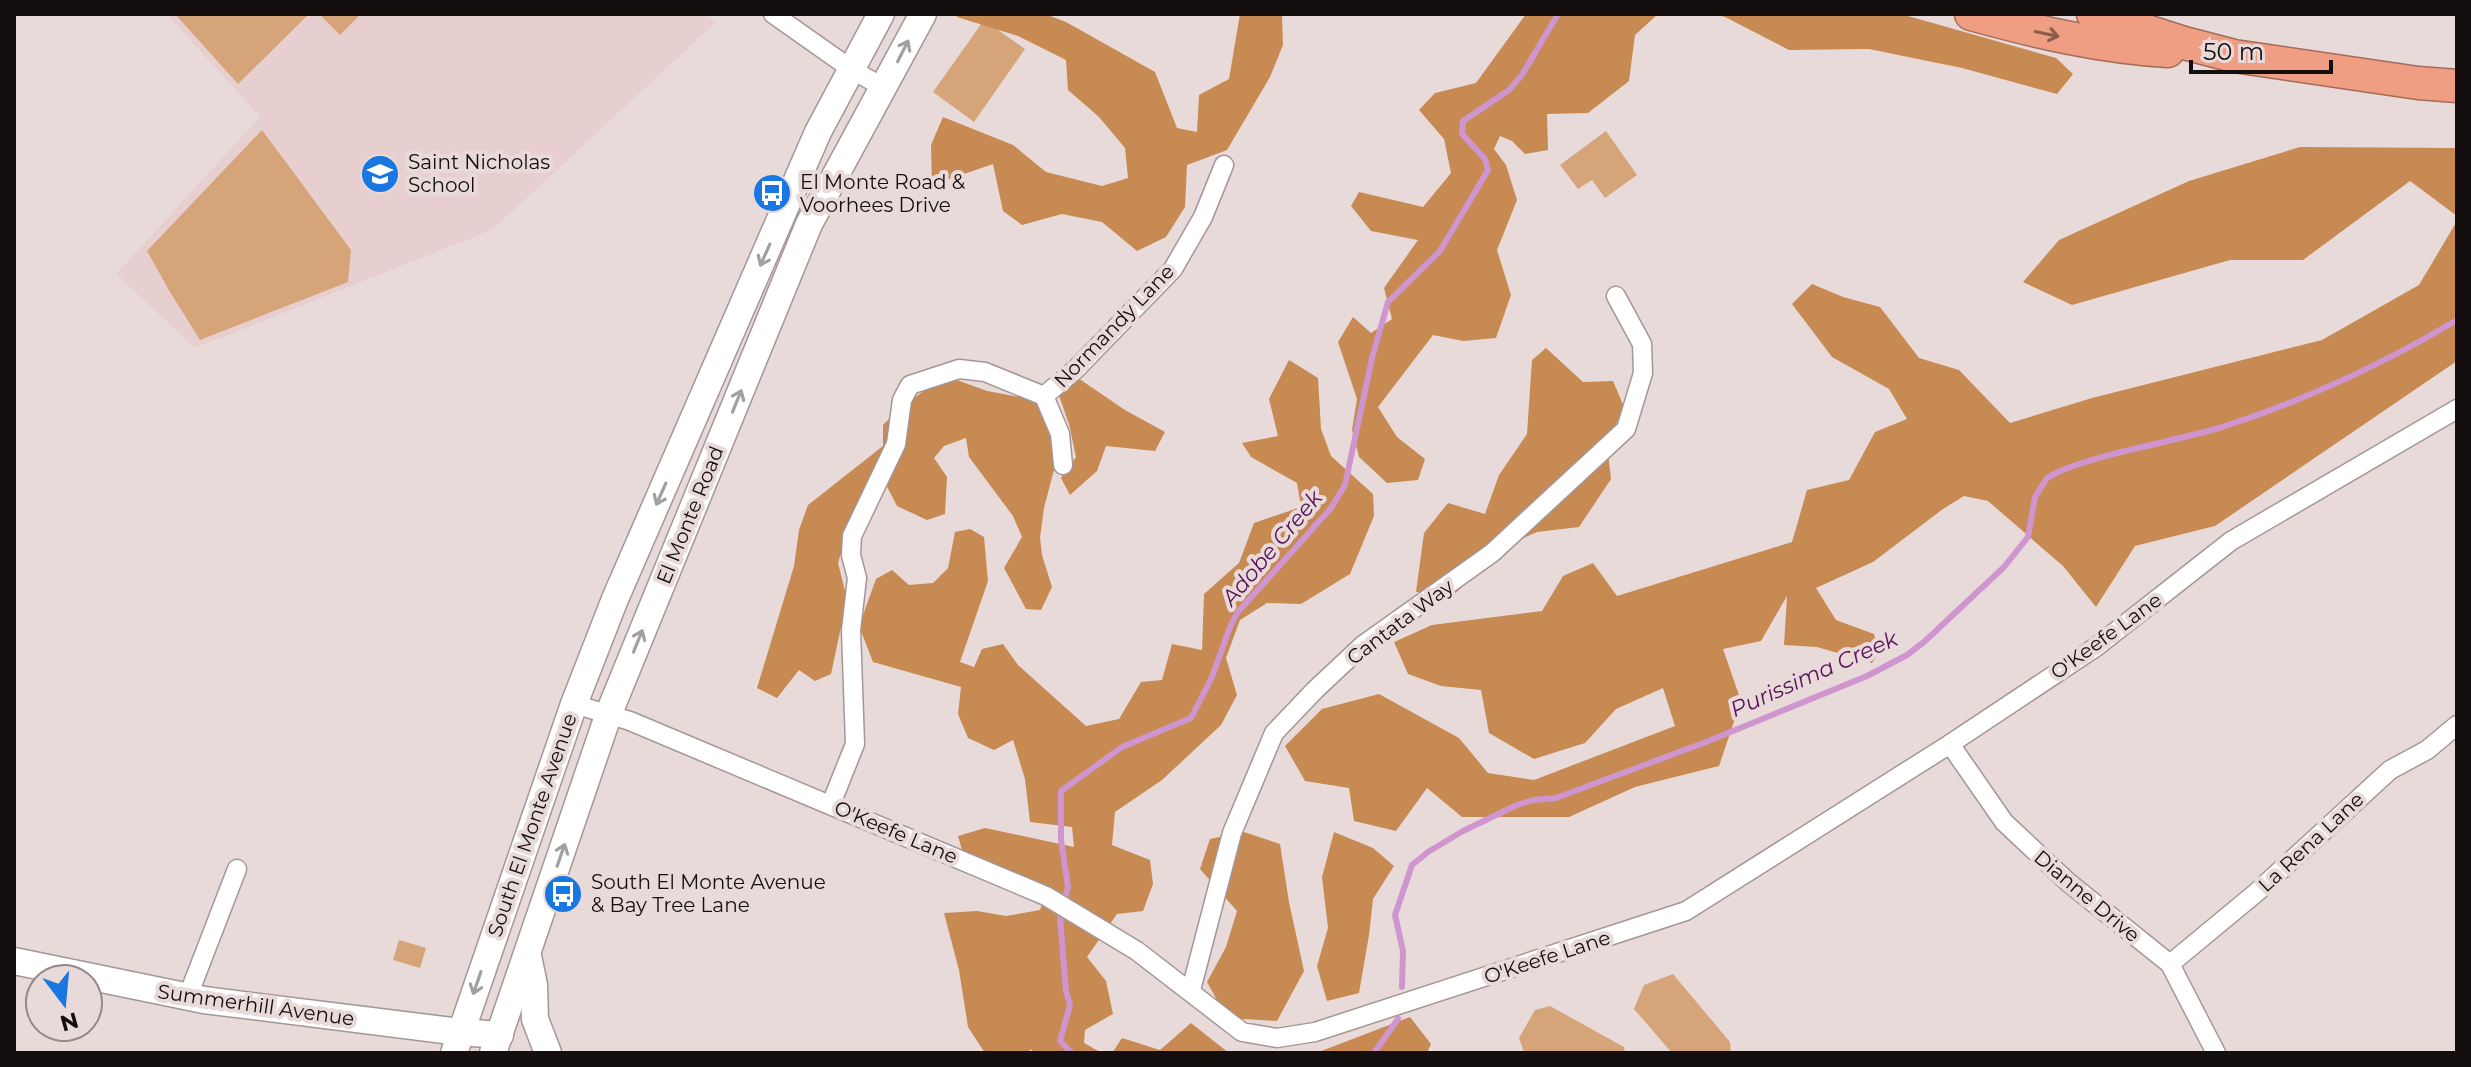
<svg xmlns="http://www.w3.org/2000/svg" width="2471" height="1067" viewBox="0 0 2471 1067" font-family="Montserrat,sans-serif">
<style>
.built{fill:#e7cecf}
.green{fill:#d5a579}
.forest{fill:#c68a52}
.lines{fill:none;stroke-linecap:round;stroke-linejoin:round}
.stream{stroke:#cf95ce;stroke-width:6}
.street-casing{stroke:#a59696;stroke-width:21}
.secondary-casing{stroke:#a59696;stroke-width:29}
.highway-casing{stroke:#a26c5a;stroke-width:35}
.street{stroke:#fff;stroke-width:18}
.secondary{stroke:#fff;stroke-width:26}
.highway{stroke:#ef9e83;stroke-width:32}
.oneway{stroke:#8c5d4f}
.oneway2{stroke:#a19f9f}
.labels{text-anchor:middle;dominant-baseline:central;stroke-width:8;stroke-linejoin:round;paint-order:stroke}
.poi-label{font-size:20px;fill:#140e0f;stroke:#e9dada;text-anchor:start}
.street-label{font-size:20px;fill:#140e0f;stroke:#e9dada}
.water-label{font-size:22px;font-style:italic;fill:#581159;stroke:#e9dada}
</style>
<rect width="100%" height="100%" fill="#e9dada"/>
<polygon class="built" points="167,14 705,14 716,22 492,230 195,348 116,274 260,117"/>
<g class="green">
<polygon points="175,14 309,14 238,84"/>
<polygon points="319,14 361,14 340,35"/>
<polygon points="984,20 1025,49 974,122 933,92"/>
<polygon points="262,130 351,250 348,282 200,340 170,292 147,251"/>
<polygon points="1606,131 1637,175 1605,198 1592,180 1578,189 1560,165"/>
<polygon points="399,940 426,948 420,968 393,960"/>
<polygon points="1673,974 1730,1042 1731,1053 1672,1053 1634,1009 1644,985"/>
<polygon points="1550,1006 1624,1047 1625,1053 1524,1052 1519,1038 1535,1010"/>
</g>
<g class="forest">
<polygon points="958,14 1045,14 1066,22 1155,72 1177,128 1197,132 1199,95 1229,79 1240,14 1282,14 1283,45 1270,77 1227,150 1187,165 1185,207 1166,237 1137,251 1102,222 1062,214 1022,225 1003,211 993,164 932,185 931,145 943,117 1013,145 1046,172 1102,186 1128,178 1125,148 1099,117 1068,90 1066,60 1018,36 957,17"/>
<polygon points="1526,14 1658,14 1635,35 1629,81 1588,113 1547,114 1548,150 1525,154 1512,141 1500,136 1494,149 1506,165 1517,200 1497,250 1511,295 1496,338 1463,341 1433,335 1378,407 1397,437 1425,459 1418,480 1387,483 1359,457 1352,430 1357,399 1338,342 1353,317 1371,333 1392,319 1384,288 1418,240 1371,231 1351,206 1359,192 1423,207 1451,173 1444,139 1419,110 1435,93 1476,83"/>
<polygon points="1713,14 1901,14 2056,58 2073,74 2057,94 1962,68 1869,49 1789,50 1725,17"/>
<polygon points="2300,147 2457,148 2457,216 2410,181 2303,260 2230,260 2072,305 2023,282 2059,240 2189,181"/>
<polygon points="2457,221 2457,361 2215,526 2135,546 2096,607 2063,566 1988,501 1964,496 1943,509 1873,562 1816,588 1836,620 1874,634 1879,652 1872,663 1817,647 1784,645 1787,596 1761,641 1723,649 1741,701 1719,766 1635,787 1569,817 1462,817 1427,788 1396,831 1354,821 1349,788 1305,781 1285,746 1322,709 1379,694 1459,738 1488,773 1534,780 1675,726 1663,688 1616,709 1585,743 1534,759 1489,733 1481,690 1441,686 1408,674 1394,642 1432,625 1542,611 1563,576 1593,563 1617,596 1792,542 1807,490 1849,480 1875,432 1907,419 1889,389 1832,357 1792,304 1812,284 1843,297 1880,307 1919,358 1959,370 2010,423 2092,398 2322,340 2419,285"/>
<polygon points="1546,348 1583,382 1613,381 1624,407 1607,444 1611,479 1579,527 1537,532 1497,550 1454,595 1416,592 1424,533 1448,503 1485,514 1499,475 1527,434 1532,360"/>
<polygon points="1289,360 1318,378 1321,429 1331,456 1373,494 1374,516 1350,574 1301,604 1267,603 1240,620 1226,658 1237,695 1221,725 1162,780 1115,812 1112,845 1150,860 1153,884 1143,911 1117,914 1087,957 1106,981 1113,1014 1085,1030 1084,1043 1102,1053 1034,1053 1031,1049 1028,1053 985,1053 968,1027 959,970 944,913 977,911 1006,916 1040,910 1046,893 964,857 958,836 985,828 1074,847 1072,827 1030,822 1025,779 1013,740 994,750 968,738 958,714 961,687 873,662 859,626 876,579 892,570 909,585 933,583 948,568 955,532 970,529 984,537 988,581 960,662 974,667 982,649 1003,644 1018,665 1086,726 1119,719 1141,682 1162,680 1172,644 1202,650 1204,594 1239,563 1254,523 1301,507 1297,483 1251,457 1242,443 1278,436 1269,399"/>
<polygon points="1072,374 1125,410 1165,432 1155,451 1106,446 1097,471 1070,495 1061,478 1076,457 1069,424 1056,387"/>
<polygon points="946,376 987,391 1031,399 1057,416 1055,466 1044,508 1040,538 1042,555 1052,587 1041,610 1026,609 1004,568 1022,537 1013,516 969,457 966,438 944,446 934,458 947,477 945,514 927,520 897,506 882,477 851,519 838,563 847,599 831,674 815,681 799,670 777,698 757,688 794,566 799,530 808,505 883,446 883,425 902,406"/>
<polygon points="1244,832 1280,844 1289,902 1304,971 1277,1021 1227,1018 1207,982 1226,947 1237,911 1200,869 1210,839"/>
<polygon points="1334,832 1373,848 1394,866 1373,899 1369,935 1359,993 1327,1001 1317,966 1328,928 1322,877"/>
<polygon points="1410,1017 1431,1044 1427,1053 1316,1053"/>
<polygon points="1191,1023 1229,1053 1112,1053 1122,1038 1160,1050"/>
</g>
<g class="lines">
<g class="stream">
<path d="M1402,987L1403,951L1395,915L1412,865L1428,852L1463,831L1517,805L1533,800L1556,798L1706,742L1867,676L1907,655L1924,642L2004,567L2028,537L2035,497L2047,478L2060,471C2111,451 2167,443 2219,428C2301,402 2383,364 2457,320"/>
<polyline points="1072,1053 1060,1041 1070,1005 1066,991 1060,917 1068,887 1061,840 1061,791 1122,747 1191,718 1212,677 1230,627 1237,613 1331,508 1345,485 1372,358 1388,302 1440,251 1488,170 1485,159 1462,134 1463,121 1509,90 1522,75 1558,14"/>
<polyline points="1374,1053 1398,1019"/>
</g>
<g class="street-casing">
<g id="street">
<polyline points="773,14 851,69 884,88"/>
<polyline points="1044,396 1076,369 1173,269 1203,217 1224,165"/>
<polyline points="1044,396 1060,434 1063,465"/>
<polyline points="574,704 630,721 1046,896 1137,951 1242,1032 1277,1038 1315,1032 1686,911 1950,744 2096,647 2231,541 2457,409"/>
<polyline points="1950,744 2004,822 2069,883 2170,964 2216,1053"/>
<polyline points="831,804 855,744 851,630 857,578 851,555 852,536 896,444 902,400 910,385 959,369 985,372 1044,396"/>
<polyline points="2170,964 2257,892 2390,770 2427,750 2457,725"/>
<polyline points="1191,990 1232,833 1274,733 1315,690 1363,645 1492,553 1626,429 1643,373 1642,344 1616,296"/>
<polyline points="188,996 237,869"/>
</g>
</g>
<g class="secondary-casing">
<g id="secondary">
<polyline points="528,956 534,985 535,1019 548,1053"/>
<polyline points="14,961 204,1000 460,1032 500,1035"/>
<polyline points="454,1053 574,704 615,599 818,132 881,14"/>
<polyline points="493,1053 609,713 809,224 923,14"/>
</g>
</g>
<g class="highway-casing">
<g id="highway">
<path d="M1971,14C2036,32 2101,47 2168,51"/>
<polyline points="2093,14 2184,43 2234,56 2418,83 2457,86"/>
</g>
</g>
<use href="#street" class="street"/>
<use href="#secondary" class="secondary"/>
<use href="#highway" class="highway"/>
</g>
<defs><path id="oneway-shaft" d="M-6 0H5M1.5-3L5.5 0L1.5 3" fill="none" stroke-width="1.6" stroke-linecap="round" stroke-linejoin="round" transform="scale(2)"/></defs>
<use class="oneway" href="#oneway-shaft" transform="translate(2047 34) rotate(12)"/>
<g class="oneway2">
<use href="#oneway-shaft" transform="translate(903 51) rotate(-63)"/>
<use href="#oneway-shaft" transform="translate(765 255) rotate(114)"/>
<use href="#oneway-shaft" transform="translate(737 401) rotate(-68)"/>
<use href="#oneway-shaft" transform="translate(661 494) rotate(114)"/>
<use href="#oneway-shaft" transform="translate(638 641) rotate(-68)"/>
<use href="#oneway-shaft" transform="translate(561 855) rotate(-71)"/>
<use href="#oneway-shaft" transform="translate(477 983) rotate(109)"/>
</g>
<defs>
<g id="school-disc" transform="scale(2)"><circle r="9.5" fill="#1877e0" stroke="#e9dada"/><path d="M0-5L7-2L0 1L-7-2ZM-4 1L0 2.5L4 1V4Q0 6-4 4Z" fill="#fff"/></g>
<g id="bus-disc" transform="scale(2)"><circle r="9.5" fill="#1877e0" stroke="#e9dada"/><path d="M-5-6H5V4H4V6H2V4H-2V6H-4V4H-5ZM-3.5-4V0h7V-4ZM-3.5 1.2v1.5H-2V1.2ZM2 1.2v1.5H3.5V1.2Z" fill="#fff"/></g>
</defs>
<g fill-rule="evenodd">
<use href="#school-disc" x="380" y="174"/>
<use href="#bus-disc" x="772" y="193"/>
<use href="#bus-disc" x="563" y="894"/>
</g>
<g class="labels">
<g class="poi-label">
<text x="408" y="162">Saint Nicholas<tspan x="408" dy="23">School</tspan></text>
<text x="800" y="182">El Monte Road &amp;<tspan x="800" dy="23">Voorhees Drive</tspan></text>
<text x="591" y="882">South El Monte Avenue<tspan x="591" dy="23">&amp; Bay Tree Lane</tspan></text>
</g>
<g class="street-label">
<text transform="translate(1114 326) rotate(-46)">Normandy Lane</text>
<text transform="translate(690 515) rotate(-68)">El Monte Road</text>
<text transform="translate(1400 622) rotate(-37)">Cantata Way</text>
<text transform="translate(2106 636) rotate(-36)">O'Keefe Lane</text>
<text transform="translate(532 825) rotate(-71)">South El Monte Avenue</text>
<text transform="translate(896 832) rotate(23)">O'Keefe Lane</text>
<text transform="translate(2311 842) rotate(-43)">La Rena Lane</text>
<text transform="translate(2087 896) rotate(40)">Dianne Drive</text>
<text transform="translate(1547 957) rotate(-18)">O'Keefe Lane</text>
<text transform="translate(256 1005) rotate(8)">Summerhill Avenue</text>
</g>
<g class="water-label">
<text transform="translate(1272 548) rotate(-50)">Adobe Creek</text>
<text transform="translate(1814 674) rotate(-24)">Purissima Creek</text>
</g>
</g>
<rect width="2471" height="1067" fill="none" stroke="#140e0f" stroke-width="32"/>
<g transform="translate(64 1003) rotate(164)"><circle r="38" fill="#e9dada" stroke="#948889" stroke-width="2"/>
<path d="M0-6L14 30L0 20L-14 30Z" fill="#1877e0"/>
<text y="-12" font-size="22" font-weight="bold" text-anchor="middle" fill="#140e0f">N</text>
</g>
<path d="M2191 60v12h140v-12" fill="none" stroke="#140e0f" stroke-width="4"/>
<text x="2203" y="60" font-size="24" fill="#140e0f" stroke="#e9dada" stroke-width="6" paint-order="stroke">50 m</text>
</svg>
